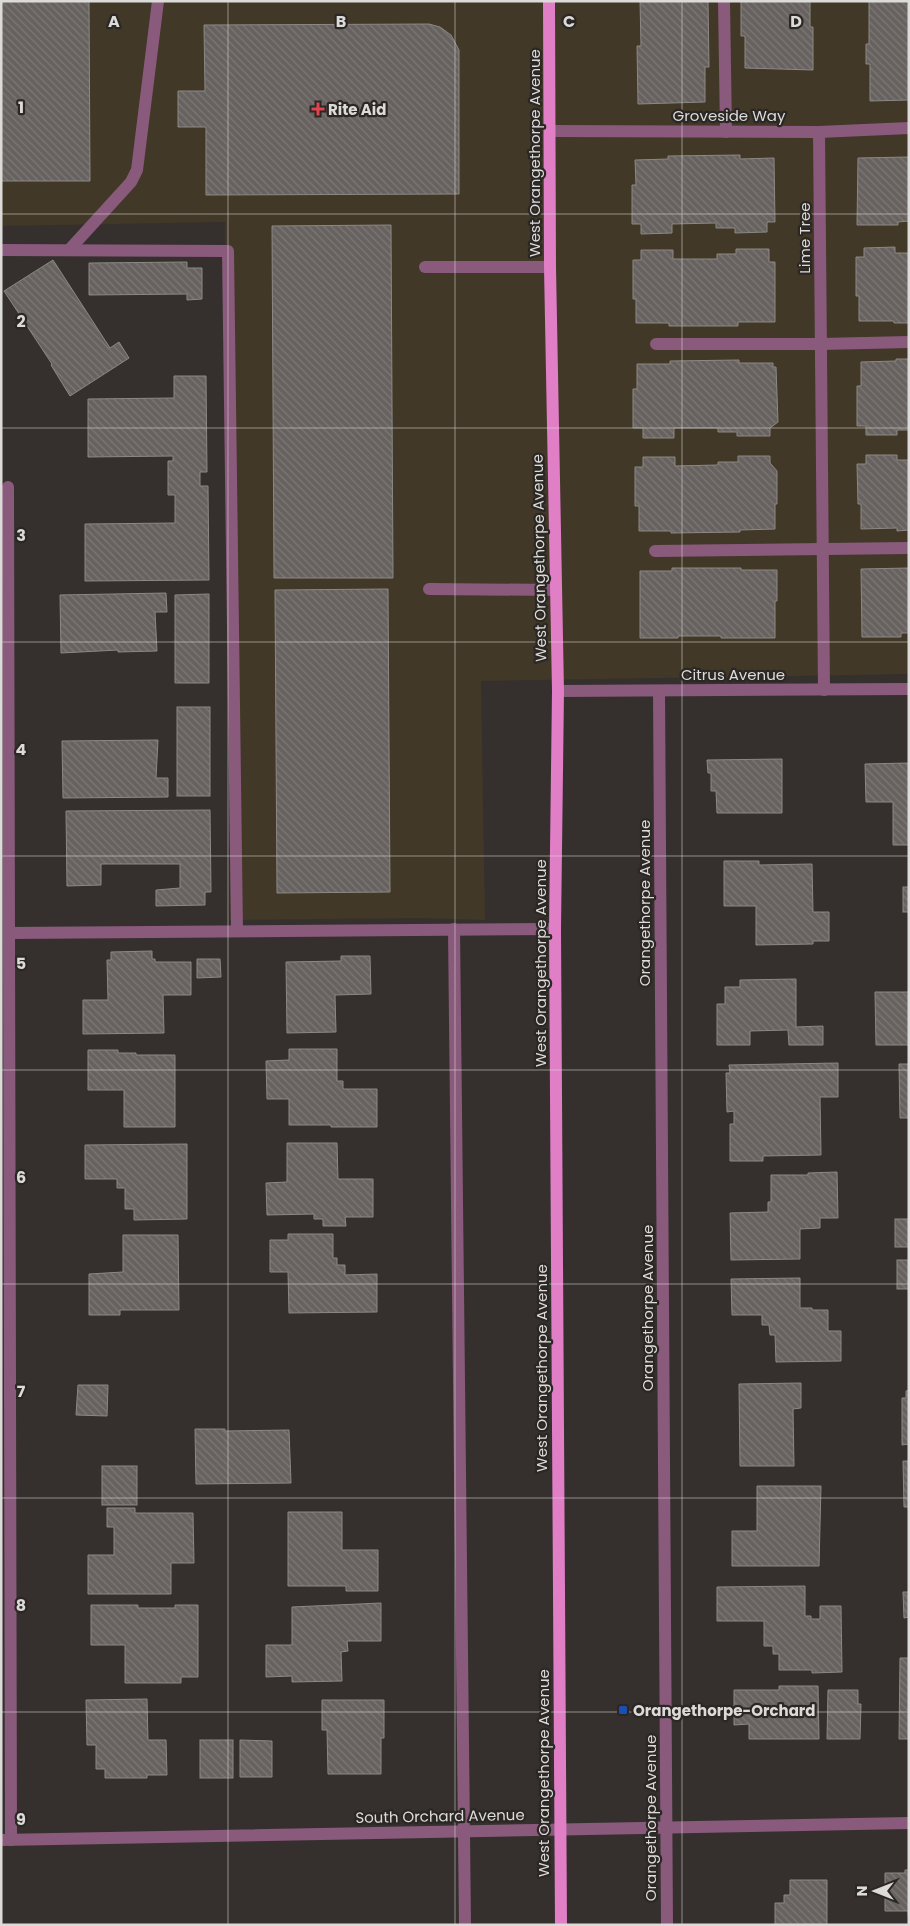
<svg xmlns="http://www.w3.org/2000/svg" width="910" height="1926" viewBox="0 0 910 1926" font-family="Poppins,sans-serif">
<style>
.commercial{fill:#413827}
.building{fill:url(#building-back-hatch);stroke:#8c8884}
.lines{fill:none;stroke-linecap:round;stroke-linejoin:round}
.lane{stroke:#8a5a7c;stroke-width:12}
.street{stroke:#8a5a7c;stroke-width:12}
.primary{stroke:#e07ec6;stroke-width:12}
.grid{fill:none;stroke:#dddbd9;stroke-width:1;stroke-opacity:0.55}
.health-dot{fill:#e0444e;stroke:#2b2724;stroke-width:2}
.transit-dot{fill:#1a4fb4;stroke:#2b2724;stroke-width:2}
.labels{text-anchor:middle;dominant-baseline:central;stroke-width:4.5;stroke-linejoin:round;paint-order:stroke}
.poi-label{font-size:15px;font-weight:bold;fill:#dddbd9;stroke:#2b2724;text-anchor:start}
.street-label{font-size:15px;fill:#dddbd9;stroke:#2b2724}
.grid-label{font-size:16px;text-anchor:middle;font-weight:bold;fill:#dddbd9;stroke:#2b2724;stroke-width:4.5;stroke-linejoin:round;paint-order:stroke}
</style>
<defs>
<pattern id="building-back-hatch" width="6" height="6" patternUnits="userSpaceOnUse" patternTransform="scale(1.25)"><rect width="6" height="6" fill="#67625f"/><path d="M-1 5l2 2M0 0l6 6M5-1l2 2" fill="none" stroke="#7c7875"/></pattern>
</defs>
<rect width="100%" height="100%" fill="#35302e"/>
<polygon class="commercial" points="1,1 909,1 909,674 481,681 485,920 420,918 230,920 225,222 1,226"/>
<g class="building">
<polygon points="1,1 89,1 90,181 1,181"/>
<polygon points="640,1 708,1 709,67 705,67 705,102 638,104 637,46 641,46"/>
<polygon points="741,1 810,1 810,27 813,27 813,70 745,68 745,36 741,36"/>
<polygon points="869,1 909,1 909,100 870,101 870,64 866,64 866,44 869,44"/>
<polygon points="429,24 440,27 451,35 459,50 459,194 206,195 206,127 178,127 178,91 205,91 204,25"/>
<polygon points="740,155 740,159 774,158 775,222 767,222 767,232 735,233 735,228 716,228 716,223 672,224 672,233 641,234 641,224 632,224 632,185 636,185 635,160 668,159 668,156"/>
<polygon points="909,157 909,221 898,222 898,225 857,225 858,158"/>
<polygon points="391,225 393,578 274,578 272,226"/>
<polygon points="895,247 895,253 909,253 909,323 894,323 894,321 859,321 859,296 856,296 856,257 864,257 864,248"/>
<polygon points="736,249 769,249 769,262 775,262 775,322 738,322 738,326 669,326 669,323 636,323 636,299 633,299 633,260 641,260 641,250 673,250 673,259 717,259 717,254 736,254"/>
<polygon points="53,260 110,348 119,342 129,358 70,396 51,365 52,364 4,291"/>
<polygon points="187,262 187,268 202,268 202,299 187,300 187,294 89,295 89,263"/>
<polygon points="896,359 909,359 909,430 897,430 897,435 866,435 866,426 857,426 857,386 861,386 861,362 896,361"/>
<polygon points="739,360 739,363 773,363 773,367 776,367 778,422 770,428 770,436 737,436 737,432 718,432 718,428 674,428 674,438 643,438 643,428 633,428 633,389 637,389 637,364 670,364 670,361"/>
<polygon points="174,376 206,376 207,472 200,472 200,486 208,486 209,580 85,581 85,524 175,523 175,495 168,495 168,461 173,461 173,456 88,457 88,399 174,398"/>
<polygon points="866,455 897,455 897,460 909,460 909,530 897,531 897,528 861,529 861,504 858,504 857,464 866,464"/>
<polygon points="738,456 770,456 770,463 777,471 777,504 775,504 775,529 740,530 740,532 671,533 671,531 639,531 639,506 635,506 635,467 643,467 643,457 675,457 675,466 718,465 718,462 738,462"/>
<polygon points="672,568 741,568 741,570 777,570 777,601 775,601 775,638 721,638 721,636 678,636 678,638 640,638 640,571 672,571"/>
<polygon points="909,568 909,633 901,633 901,637 862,637 861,569"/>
<polygon points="388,589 390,892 277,893 275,590"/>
<polygon points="166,593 167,612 155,612 157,651 118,652 118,650 61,653 60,595"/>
<polygon points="209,594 209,683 175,683 175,595"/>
<rect x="177" y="707" width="33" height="89"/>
<polygon points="158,740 156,778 168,778 168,797 63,798 62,741"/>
<polygon points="782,759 782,813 717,813 716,791 711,791 711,773 708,773 707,760"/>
<polygon points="909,763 909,845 893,845 893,802 866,802 865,764"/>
<polygon points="210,810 211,892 205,892 205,905 156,906 156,890 180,888 180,864 101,864 101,885 67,886 66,811"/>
<polygon points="724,861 759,861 759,865 812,864 813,912 829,912 829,941 813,941 813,944 756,945 756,906 724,906"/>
<rect x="903" y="887" width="6" height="25"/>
<polygon points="152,951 152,959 155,959 155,962 191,962 191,995 163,995 164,1033 83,1034 83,1000 108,1000 107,960 111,960 111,952"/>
<polygon points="341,956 370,956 371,994 335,995 336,1032 287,1033 286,962 341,961"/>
<polygon points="197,959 220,959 221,977 197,978"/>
<polygon points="796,979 796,1027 823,1026 823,1045 789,1045 788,1030 750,1031 750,1045 717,1045 717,1004 725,1004 725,987 740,987 740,980"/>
<polygon points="875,992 909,992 909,1045 876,1045"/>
<polygon points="289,1049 337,1049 337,1081 343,1081 343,1089 377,1089 377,1127 331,1127 331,1125 289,1125 289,1099 267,1099 266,1061 289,1060"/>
<polygon points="88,1050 118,1050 118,1053 136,1053 136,1055 175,1055 175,1127 124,1127 124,1090 88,1090"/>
<polygon points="838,1063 838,1097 820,1097 821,1155 763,1156 763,1161 730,1161 730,1124 734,1124 734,1111 727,1112 726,1073 730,1073 729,1065"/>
<polygon points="899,1064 909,1064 909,1118 900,1118"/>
<polygon points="287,1143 337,1143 338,1179 373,1179 373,1217 345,1217 346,1226 323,1226 323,1219 314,1219 314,1214 267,1215 266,1183 287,1182"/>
<polygon points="187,1144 187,1219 134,1220 134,1209 125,1209 125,1188 117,1188 117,1179 85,1179 85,1145"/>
<polygon points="837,1172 838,1218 820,1218 820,1228 800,1229 800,1259 731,1260 730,1213 768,1212 768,1202 771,1202 771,1175 808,1175 808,1173"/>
<rect x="895" y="1219" width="14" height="28"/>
<polygon points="288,1234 333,1234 333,1258 337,1258 337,1265 345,1265 345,1275 377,1274 377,1312 289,1313 288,1272 270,1272 270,1240 288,1240"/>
<polygon points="123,1235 178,1235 179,1310 120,1310 120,1315 89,1315 89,1274 123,1272"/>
<rect x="897" y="1260" width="12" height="29"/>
<polygon points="800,1278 800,1308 812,1308 812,1310 828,1310 828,1331 841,1331 841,1361 776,1362 775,1335 770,1335 769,1325 762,1325 762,1315 732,1315 731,1279"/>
<polygon points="801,1383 801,1408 793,1409 794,1466 740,1466 739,1384"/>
<polygon points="78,1385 108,1385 107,1416 76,1415"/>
<polygon points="909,1390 909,1444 902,1445 902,1398 906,1398 906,1391"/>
<polygon points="195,1429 225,1429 225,1431 289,1430 291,1483 196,1484"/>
<polygon points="903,1461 909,1461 909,1513 908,1507 904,1507"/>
<rect x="102" y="1466" width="35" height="39"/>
<polygon points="757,1486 821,1486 819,1566 732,1566 732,1531 757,1531"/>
<polygon points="107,1508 135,1508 135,1513 193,1513 194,1563 171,1563 171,1594 88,1594 88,1555 114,1555 114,1527 107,1527"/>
<polygon points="288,1512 342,1512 342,1550 378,1550 378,1591 346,1591 346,1586 288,1586"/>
<polygon points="805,1586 805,1616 811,1616 811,1619 820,1619 820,1606 841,1606 842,1672 812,1673 812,1670 779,1670 779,1654 773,1654 773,1646 764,1646 764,1621 717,1621 717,1587"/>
<polygon points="903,1592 909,1592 909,1617 904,1618"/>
<polygon points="381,1603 381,1641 347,1641 348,1651 341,1652 342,1681 292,1682 292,1676 266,1677 266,1645 292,1645 292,1607"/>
<polygon points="91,1605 138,1605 138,1608 175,1608 175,1605 198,1605 198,1677 181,1677 181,1683 125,1683 125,1645 91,1645"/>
<polygon points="900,1658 909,1658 909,1739 899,1739"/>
<polygon points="779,1686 818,1686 819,1739 749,1739 749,1724 734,1725 734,1690 779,1690"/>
<polygon points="828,1690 858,1690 858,1704 861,1704 860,1739 827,1739"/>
<polygon points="147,1699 148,1740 166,1740 167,1775 147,1775 147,1778 105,1778 105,1769 96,1769 96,1745 87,1745 86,1700"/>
<polygon points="322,1700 384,1700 384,1738 381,1738 381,1774 328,1774 327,1730 322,1730"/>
<rect x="200" y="1740" width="33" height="38"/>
<polygon points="240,1740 272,1741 272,1777 240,1777"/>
<polygon points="905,1870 909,1870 909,1925 908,1911 885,1911 885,1873 905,1873"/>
<polygon points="790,1880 827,1880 827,1925 775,1925 775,1903 784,1903 784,1895 790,1895"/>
</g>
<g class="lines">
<g class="lane">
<polyline points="724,1 726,132"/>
<polyline points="550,131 819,132 909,128"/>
<polyline points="819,132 824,690"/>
<polyline points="1,250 228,251 237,931"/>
<polyline points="69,250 131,182 137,170 158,1"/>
<polyline points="425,267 550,267"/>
<polyline points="656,344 821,344 909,342"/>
<polyline points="655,551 909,548"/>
<polyline points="429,589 556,590"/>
<polyline points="659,691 667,1925"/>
<polyline points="454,929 465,1925"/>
<polyline points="9,933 555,929"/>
</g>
<g class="street">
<polyline points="8,487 11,1840"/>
<polyline points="558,691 909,689"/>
<polyline points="1,1840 909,1823"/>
</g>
<polyline class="primary" points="549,1 550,267 558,691 555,929 561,1925"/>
</g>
<path class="grid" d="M228,1V1925M455,1V1925M682,1V1925M1,214H909M1,428H909M1,642H909M1,856H909M1,1070H909M1,1284H909M1,1498H909M1,1712H909"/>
<path class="health-dot" d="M315.5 101.5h5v5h5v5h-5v5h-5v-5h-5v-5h5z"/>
<rect class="transit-dot" x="618" y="1705" width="10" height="10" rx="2.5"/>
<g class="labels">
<g class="poi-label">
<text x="328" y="109">Rite Aid</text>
<text x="633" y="1710">Orangethorpe-Orchard</text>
</g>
<g class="street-label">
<text x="729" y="115">Groveside Way</text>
<text transform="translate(534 153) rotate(-90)">West Orangethorpe Avenue</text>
<text transform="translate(804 238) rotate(-90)">Lime Tree</text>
<text transform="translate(539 558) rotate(-91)">West Orangethorpe Avenue</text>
<text x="733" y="674">Citrus Avenue</text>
<text transform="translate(644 903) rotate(-90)">Orangethorpe Avenue</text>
<text transform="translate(540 963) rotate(-90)">West Orangethorpe Avenue</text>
<text transform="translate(647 1308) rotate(-90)">Orangethorpe Avenue</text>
<text transform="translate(541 1368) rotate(-90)">West Orangethorpe Avenue</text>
<text transform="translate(543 1773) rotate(-90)">West Orangethorpe Avenue</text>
<text transform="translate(440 1816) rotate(-1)">South Orchard Avenue</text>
<text transform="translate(650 1818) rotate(-90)">Orangethorpe Avenue</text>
</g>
</g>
<g class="grid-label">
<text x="114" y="27">A</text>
<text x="341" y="27">B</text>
<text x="569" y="27">C</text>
<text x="796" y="27">D</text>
<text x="21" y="113">1</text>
<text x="21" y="327">2</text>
<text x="21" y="541">3</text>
<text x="21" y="755">4</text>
<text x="21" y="969">5</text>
<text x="21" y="1183">6</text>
<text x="21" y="1397">7</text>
<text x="21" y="1611">8</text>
<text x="21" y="1825">9</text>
</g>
<rect width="910" height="1926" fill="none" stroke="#dddbd9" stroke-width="5"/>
<g transform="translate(875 1891) rotate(270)" stroke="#2b2724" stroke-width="4" paint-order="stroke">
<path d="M0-4L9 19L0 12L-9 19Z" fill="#dddbd9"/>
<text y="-8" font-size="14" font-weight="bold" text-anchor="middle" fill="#dddbd9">N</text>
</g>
</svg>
